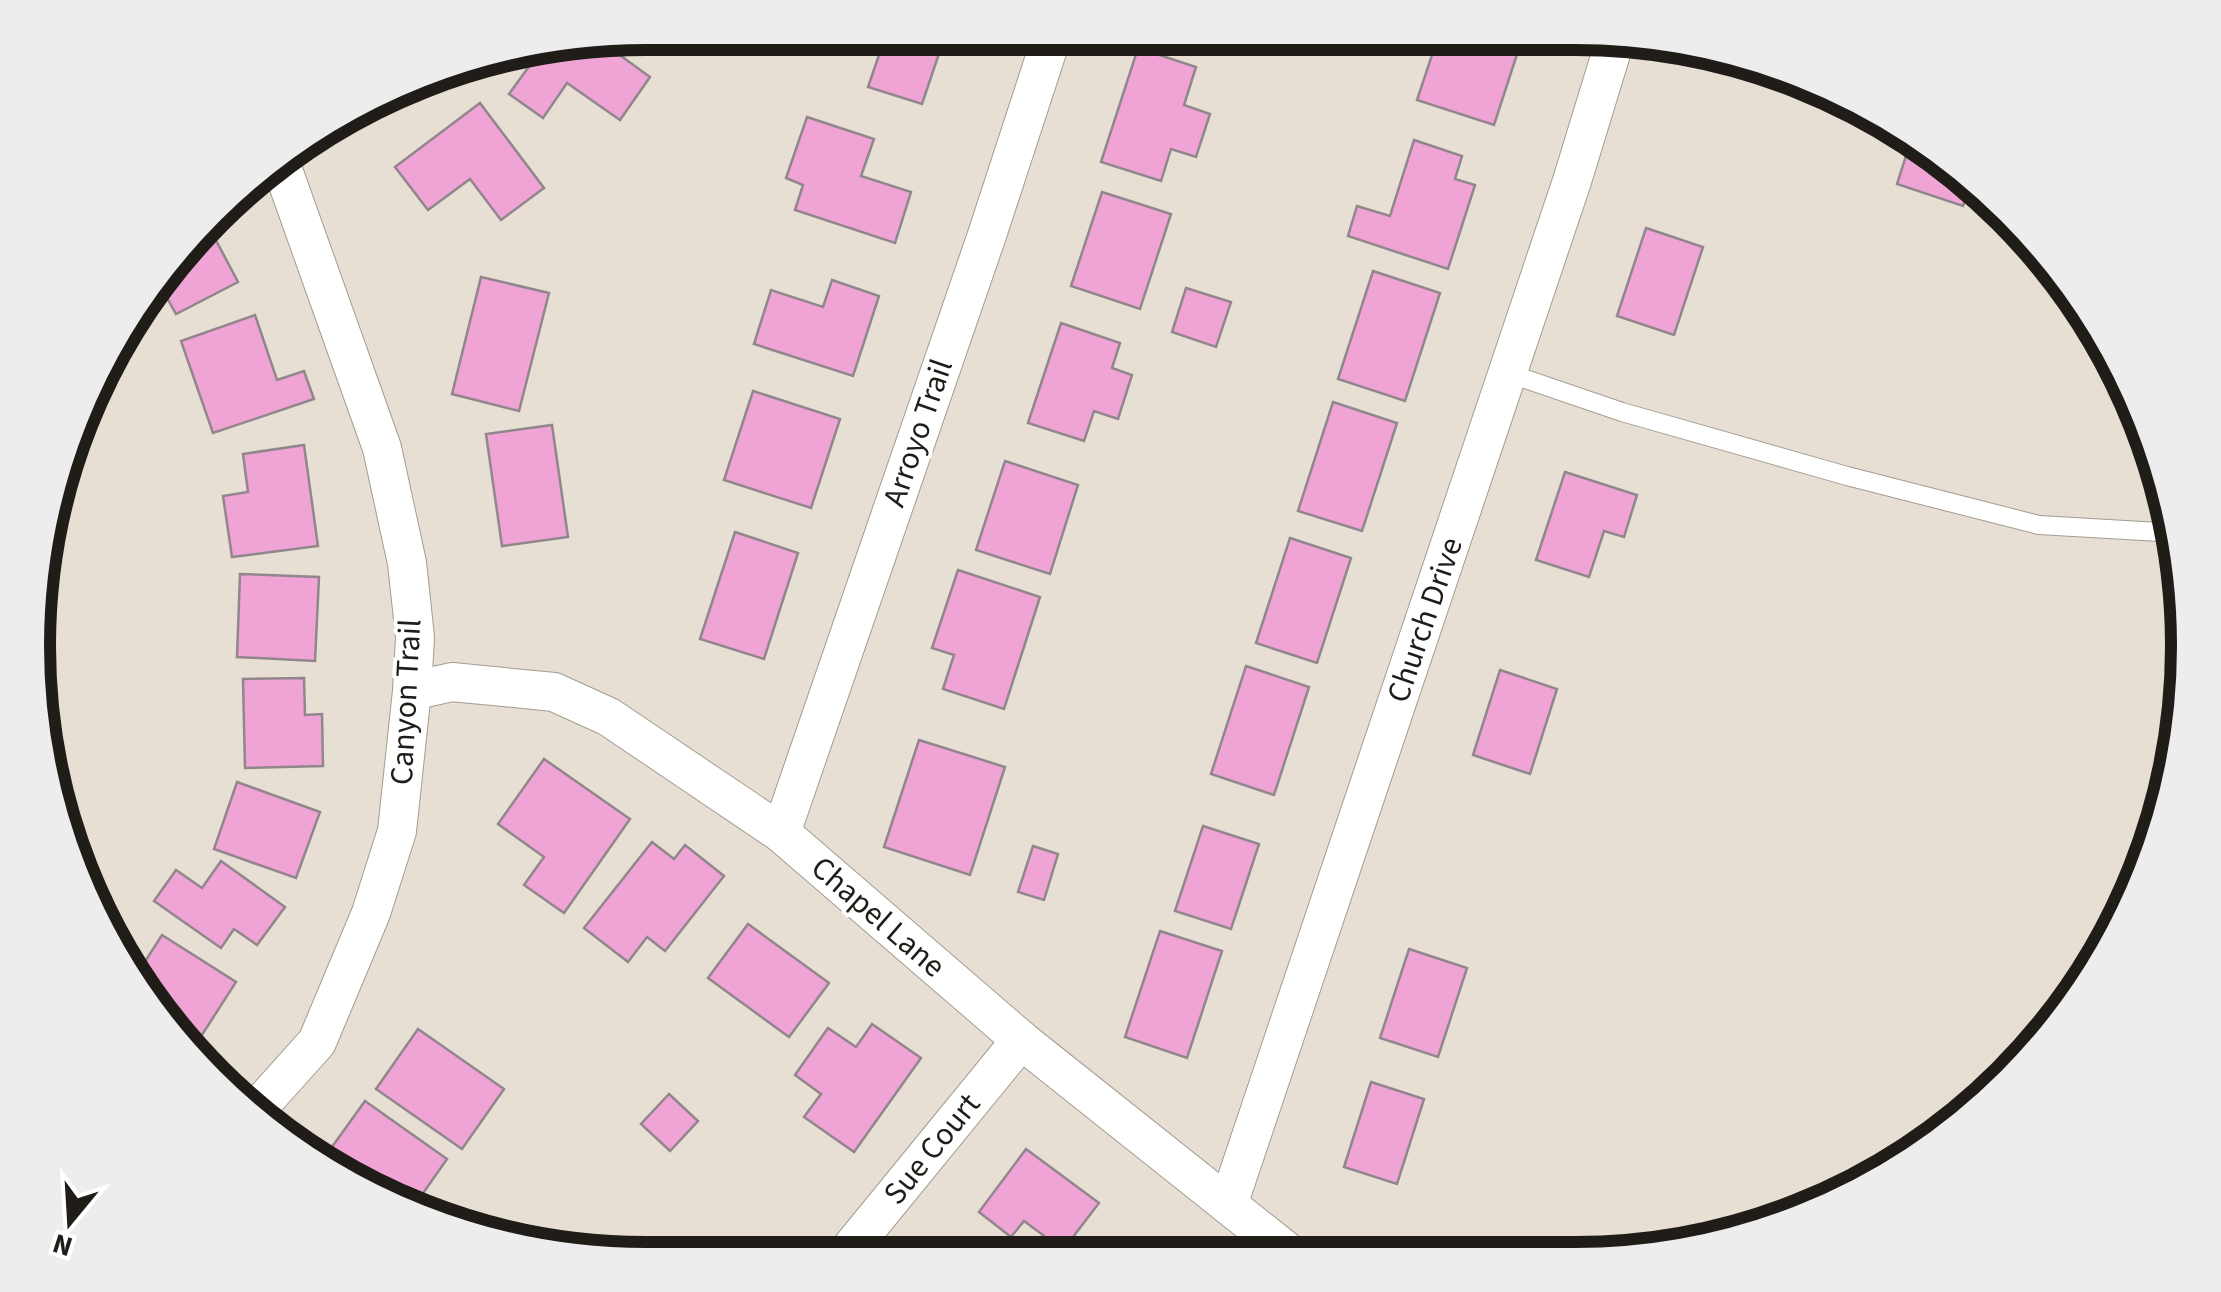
<svg xmlns="http://www.w3.org/2000/svg" width="2221" height="1292" viewBox="0 0 2221 1292" font-family="'Source Sans 3',sans-serif">
<style>
.building{fill:#efa4d5;stroke:#92868d;stroke-width:2.5}
.lines{fill:none;stroke-linecap:round;stroke-linejoin:round}
.service-casing{stroke:#a39c91;stroke-width:20}
.minor-casing{stroke:#a39c91;stroke-width:40}
.service{stroke:#fff;stroke-width:18}
.minor{stroke:#fff;stroke-width:38}
.labels{text-anchor:middle;dominant-baseline:central;stroke-width:8;stroke-linejoin:round;paint-order:stroke}
.street-label{font-size:32px;fill:#201d19;stroke:#fff}
.rim{fill:none;stroke:#201d19;stroke-width:12}
</style>
<rect width="100%" height="100%" fill="#e7dfd3"/>
<g class="building">
<polygon points="810,33 946,33 922,104 868,87 879,55"/>
<polygon points="1189,33 1237,33 1232,47"/>
<polygon points="1439,34 1506,34 1522,39 1494,125 1417,100"/>
<polygon points="599,40 650,77 620,120 567,83 543,118 509,94 541,50"/>
<polygon points="1138,48 1196,67 1184,105 1210,114 1196,157 1171,149 1161,181 1101,162"/>
<polygon points="480,103 544,188 501,220 470,179 428,210 395,167"/>
<polygon points="807,117 874,139 861,176 911,192 895,243 795,210 803,185 786,178"/>
<polygon points="1913,134 1969,189 1963,206 1897,184"/>
<polygon points="1414,140 1462,156 1455,179 1475,185 1448,269 1348,236 1357,206 1390,216"/>
<polygon points="1102,192 1171,214 1140,309 1071,286"/>
<polygon points="209,227 238,282 176,314 160,285 171,279 167,272"/>
<polygon points="1646,228 1703,247 1674,335 1617,316"/>
<polygon points="2012,232 2028,248 2009,242"/>
<polygon points="1373,271 1440,293 1405,401 1338,379"/>
<polygon points="481,277 549,293 519,411 452,394"/>
<polygon points="832,280 879,296 853,376 754,344 771,290 823,307"/>
<polygon points="1186,288 1231,302 1216,347 1172,332"/>
<polygon points="255,315 277,380 304,371 314,399 213,433 181,341"/>
<polygon points="1061,323 1120,343 1112,368 1132,375 1118,419 1094,411 1084,441 1028,423"/>
<polygon points="753,391 840,419 811,508 724,480"/>
<polygon points="1333,402 1397,423 1362,531 1298,511"/>
<polygon points="552,425 568,537 502,546 486,434"/>
<polygon points="304,445 318,546 232,557 223,496 248,492 243,454"/>
<polygon points="1005,461 1078,485 1050,574 976,550"/>
<polygon points="1565,472 1637,495 1624,537 1604,531 1589,577 1536,560"/>
<polygon points="735,532 798,553 764,659 700,639"/>
<polygon points="1290,538 1351,558 1317,663 1256,643"/>
<polygon points="958,570 1040,597 1004,709 943,689 954,655 932,648"/>
<polygon points="240,574 319,577 315,661 237,657"/>
<polygon points="1246,666 1309,687 1274,795 1211,774"/>
<polygon points="1500,670 1557,689 1530,774 1473,755"/>
<polygon points="304,678 305,715 322,714 323,766 245,768 243,679"/>
<polygon points="919,740 1005,767 970,875 884,847"/>
<polygon points="544,759 630,819 564,913 524,885 544,857 498,824"/>
<polygon points="237,782 320,812 296,878 214,849"/>
<polygon points="1203,826 1259,844 1231,929 1175,911"/>
<polygon points="652,842 674,859 685,845 724,876 665,951 647,937 628,962 584,928"/>
<polygon points="1033,846 1058,854 1044,900 1018,892"/>
<polygon points="221,861 285,907 257,945 234,929 221,948 154,901 176,870 202,888"/>
<polygon points="748,924 829,983 789,1037 708,978"/>
<polygon points="1160,931 1222,951 1187,1058 1125,1037"/>
<polygon points="162,935 236,982 200,1038 153,1008 135,977"/>
<polygon points="1409,949 1467,968 1438,1057 1380,1038"/>
<polygon points="872,1024 921,1058 854,1152 804,1117 821,1094 795,1075 828,1028 856,1047"/>
<polygon points="418,1029 504,1089 462,1149 376,1089"/>
<polygon points="1371,1082 1424,1099 1397,1184 1344,1167"/>
<polygon points="669,1094 698,1121 670,1151 641,1124"/>
<polygon points="365,1101 447,1159 412,1209 358,1182 324,1158"/>
<polygon points="1026,1149 1099,1203 1063,1250 1024,1221 1011,1237 979,1212"/>
<polygon points="1139,1240 1162,1258 1125,1258"/>
</g>
<g class="lines">
<g class="service-casing">
<polyline id="service" points="1508,373 1622,412 1847,476 2039,525 2177,533"/>
</g>
<g class="minor-casing">
<g id="minor">
<polyline points="412,691 452,682 554,692 609,717 781,833 1021,1040 1295,1258"/>
<polyline points="781,833 987,235 1053,33"/>
<polyline points="256,1110 317,1042 371,913 397,831 412,691 415,637 407,563 382,448 278,156"/>
<polyline points="1228,1205 1572,181 1617,34"/>
<polyline points="843,1258 1021,1040"/>
</g>
</g>
<use href="#service" class="service"/>
<use href="#minor" class="minor"/>
</g>
<g class="labels">
<g class="street-label">
<text transform="translate(918 433) rotate(-71)">Arroyo Trail</text>
<text transform="translate(1425 620) rotate(-71)">Church Drive</text>
<text transform="translate(406 702) rotate(-87)">Canyon Trail</text>
<text transform="translate(878 917) rotate(41)">Chapel Lane</text>
<text transform="translate(932 1149) rotate(-51)">Sue Court</text>
</g>
</g>
<path d="M0 0H2221V1292H0ZM646 50H1575A596 596 0 0 1 2171 646V646A596 596 0 0 1 1575 1242H646A596 596 0 0 1 50 646V646A596 596 0 0 1 646 50Z" fill="#ededed" fill-rule="evenodd"/>
<path class="rim" d="M646 50H1575A596 596 0 0 1 2171 646V646A596 596 0 0 1 1575 1242H646A596 596 0 0 1 50 646V646A596 596 0 0 1 646 50Z"/>
<g transform="translate(70 1222) rotate(198)" stroke="#ffffff" stroke-width="8" paint-order="stroke">
<path d="M0-8L18 38L0 25L-18 38Z" fill="#201d19"/>
<text y="-15" font-size="28" font-weight="bold" text-anchor="middle" fill="#201d19">N</text>
</g>
</svg>
